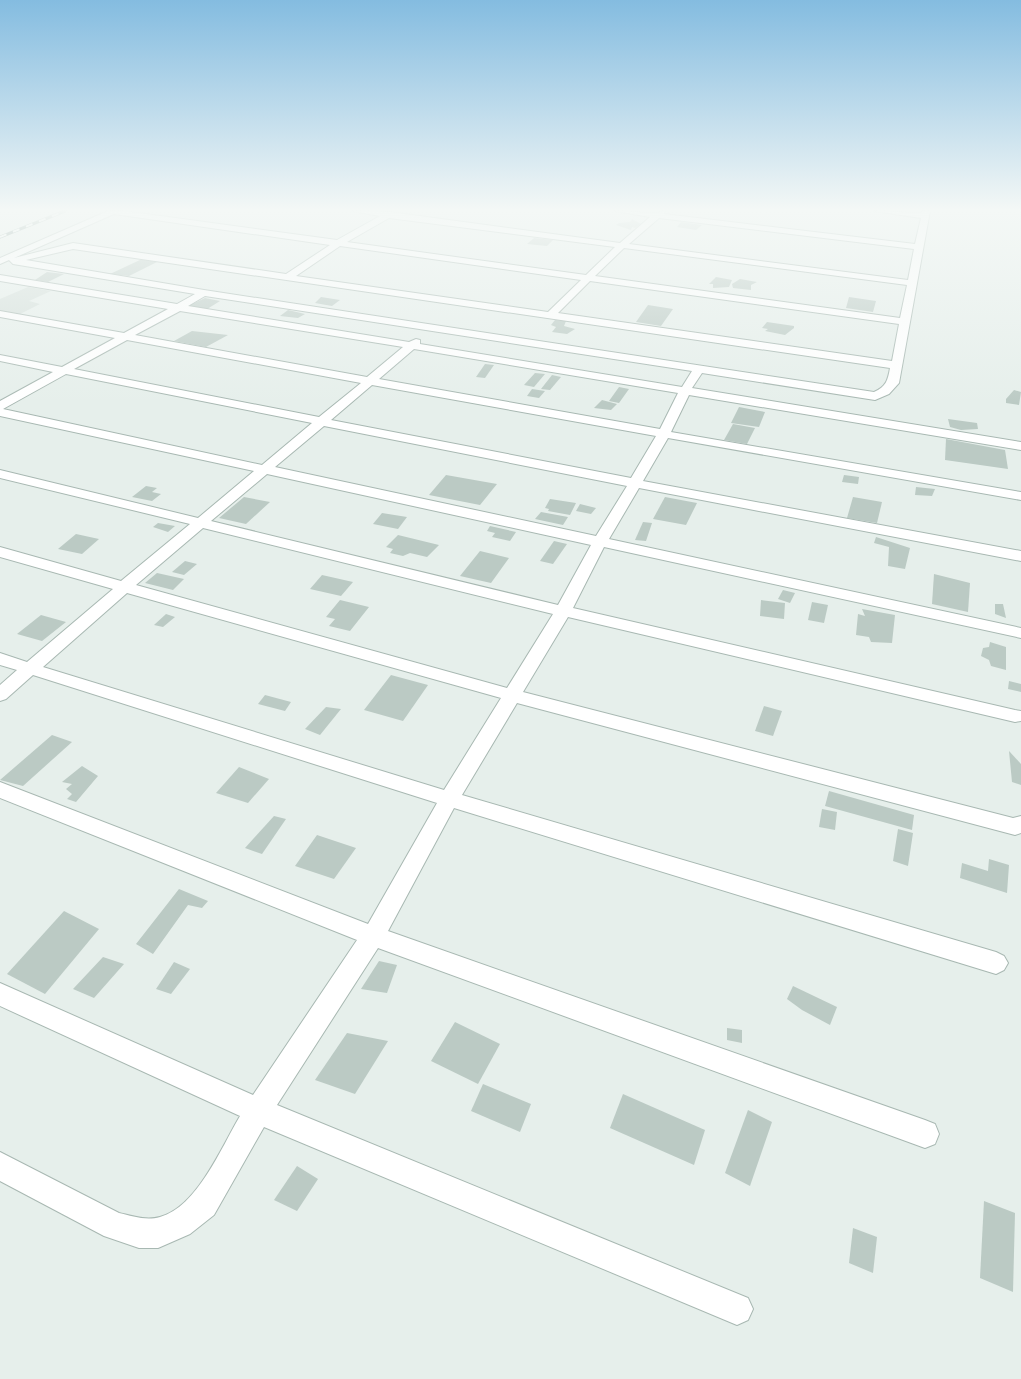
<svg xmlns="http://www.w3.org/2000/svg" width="1021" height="1379" viewBox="0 0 1021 1379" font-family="Lato,sans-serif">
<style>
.built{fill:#d4dfda}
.building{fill:#bbcac4}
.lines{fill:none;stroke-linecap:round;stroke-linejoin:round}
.minor-casing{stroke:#a8b8b2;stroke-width:2}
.minor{fill:#fff;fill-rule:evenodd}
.rail-casing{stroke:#5f7d75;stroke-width:3}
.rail{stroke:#f7fbf9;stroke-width:2;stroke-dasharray:7;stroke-linecap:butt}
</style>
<rect width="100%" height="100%" fill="#e6efeb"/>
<polygon class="built" points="28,287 51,291 29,301 40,304 20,314 0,311 0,299"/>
<g class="building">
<polygon points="632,219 641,224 635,228 632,227 631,230 616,225 619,223 630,222"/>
<polygon points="681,222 702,225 696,230 677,227"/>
<polygon points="534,238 553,240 547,246 527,244"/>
<polygon points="142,259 159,261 129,276 110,274"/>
<polygon points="47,272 64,274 48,282 35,280"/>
<polygon points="716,277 732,280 729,287 713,288 713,284 709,284"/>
<polygon points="740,279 757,282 751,285 751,290 733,288 732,284"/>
<polygon points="321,297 340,300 332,306 315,303"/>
<polygon points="849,297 876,301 873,312 846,308"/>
<polygon points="205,298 220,301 204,311 186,307"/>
<polygon points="648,305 673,309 661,326 636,322"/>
<polygon points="288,310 305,314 298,318 280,316"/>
<polygon points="555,320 566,321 564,326 575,329 567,334 552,332 556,327 551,325"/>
<polygon points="767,322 794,326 794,328 785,335 765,331 768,329 762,328"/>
<polygon points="192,331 228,335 206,347 174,341"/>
<polygon points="485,364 494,365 485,378 476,377"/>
<polygon points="535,373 545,374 534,387 524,385"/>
<polygon points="552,375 561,377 550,390 541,389"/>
<polygon points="619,387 629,389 619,403 609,401"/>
<polygon points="532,389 545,391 539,398 527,396"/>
<polygon points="1014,390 1021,392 1019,405 1006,403 1006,399"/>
<polygon points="602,400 617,404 611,410 594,408"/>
<polygon points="739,407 765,412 759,427 731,423"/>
<polygon points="948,419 977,423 978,429 961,430 950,427"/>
<polygon points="733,424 755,428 747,444 724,440"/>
<polygon points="946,439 1005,450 1008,469 945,460"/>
<polygon points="446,475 497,484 480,505 429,495"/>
<polygon points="844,475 859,477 858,484 842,482"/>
<polygon points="146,486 157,488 152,492 161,494 152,501 132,497"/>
<polygon points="916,487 935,489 932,496 915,495"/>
<polygon points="244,497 270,502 246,524 219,518"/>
<polygon points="665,497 697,503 686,525 653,519"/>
<polygon points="853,497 882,502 877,523 847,518"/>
<polygon points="550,499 576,503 570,515 548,511 549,509 545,508"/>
<polygon points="580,504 596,508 591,514 576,511"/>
<polygon points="541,512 568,517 563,525 535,519"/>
<polygon points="382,513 407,517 398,529 373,524"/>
<polygon points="643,522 652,523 646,541 635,540"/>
<polygon points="158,523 175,526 168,532 153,527"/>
<polygon points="490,526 516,532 510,541 492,537 495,533 487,531"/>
<polygon points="76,534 99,539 82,554 58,549"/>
<polygon points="398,535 439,545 427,557 410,553 403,556 390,553 393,549 386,547"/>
<polygon points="876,537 910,548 905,569 888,566 889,547 874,543"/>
<polygon points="554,541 567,544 553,564 540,561"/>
<polygon points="480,551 509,558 491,583 460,576"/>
<polygon points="185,561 197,564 184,575 172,572"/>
<polygon points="157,573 184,579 173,590 145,583"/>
<polygon points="934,574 970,583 968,612 932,604"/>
<polygon points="322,575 353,582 341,596 310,589"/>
<polygon points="783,590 795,593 790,603 778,599"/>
<polygon points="340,600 369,607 350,631 329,626 335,619 326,617"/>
<polygon points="761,600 785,603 784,619 760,616"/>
<polygon points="812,602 828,605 824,623 808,620"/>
<polygon points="995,604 1003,604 1006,618 995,614"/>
<polygon points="862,609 895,615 892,643 871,642 869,637 856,635 858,614 865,616"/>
<polygon points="166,614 175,617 163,627 154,625"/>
<polygon points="41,615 66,622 42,641 17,634"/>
<polygon points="990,642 1006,647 1006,670 991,666 989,660 981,656 983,648 989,647"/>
<polygon points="391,675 428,685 403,721 364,710"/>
<polygon points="1009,681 1021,684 1021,692 1008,689"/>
<polygon points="265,695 291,702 285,711 258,704"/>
<polygon points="764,706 782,711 773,736 755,731"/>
<polygon points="326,707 341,709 320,735 305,729"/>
<polygon points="52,735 72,742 23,786 0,780"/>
<polygon points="1009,751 1021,764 1021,785 1012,782"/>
<polygon points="82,766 98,776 76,802 67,799 72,794 66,789 72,784 62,782"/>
<polygon points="239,767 269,779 248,803 216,793"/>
<polygon points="829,791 914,815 912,830 825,806"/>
<polygon points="822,809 837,812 835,830 819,827"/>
<polygon points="274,816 286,819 262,854 245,848"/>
<polygon points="898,829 913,833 908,866 893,861"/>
<polygon points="317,835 356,848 334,879 295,866"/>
<polygon points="989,859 1009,865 1007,893 960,878 962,863 988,871"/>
<polygon points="179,889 208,901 202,908 188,905 153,954 136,944"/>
<polygon points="64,911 99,929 45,994 7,974"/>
<polygon points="103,957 124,964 94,998 73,989"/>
<polygon points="379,961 397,965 387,993 361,989"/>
<polygon points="174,962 190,969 171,994 156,989"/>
<polygon points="793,986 837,1007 830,1025 802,1010 787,999"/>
<polygon points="455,1022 500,1044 478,1084 431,1061"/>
<polygon points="727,1028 742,1030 742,1043 727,1040"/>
<polygon points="347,1033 388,1041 355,1094 315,1080"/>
<polygon points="483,1084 531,1104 520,1132 471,1111"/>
<polygon points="623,1094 705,1130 694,1165 610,1128"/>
<polygon points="748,1110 772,1122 750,1186 725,1173"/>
<polygon points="297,1166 318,1179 297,1211 274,1200"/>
<polygon points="984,1201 1015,1213 1013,1292 980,1278"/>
<polygon points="853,1228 877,1237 873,1273 849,1263"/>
</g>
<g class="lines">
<g class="minor-casing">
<path id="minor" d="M108,211H124L337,240L380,216L352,211L390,212L620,243L650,217L615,211L656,213L665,211L664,214L915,244L921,218L874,211L922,213V211H930L899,383L889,394L875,400L702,373L692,388L1021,442V450L689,395L671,432L1021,492V500L668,438L643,481L1021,551V561L639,488L609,539L1021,628V638L604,547L573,608L1015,710L1021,711V721L1015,722L568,617L523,692L1013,818L1021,816V833L1015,835L517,703L462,795L996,952L1004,956L1008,963L1004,970L996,974L454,808L388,931L925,1120L935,1124L939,1134L935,1144L925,1148L378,948L277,1105L748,1298L753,1309L748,1320L737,1325L264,1127L214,1215L190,1234L158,1248H139L104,1236L0,1181V1152L119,1213C132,1216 146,1221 160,1217C197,1207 221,1148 240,1116L0,1006V983L253,1095L357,940L0,798V782L368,924L437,803L33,675L6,699L0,701V685L17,670L0,665V653L27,662L113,589L0,557V547L121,581L190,524L0,478V470L198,518L254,471L0,416V401L53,372L0,361V355L62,367L115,338L0,317V311L124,333L168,309L0,281V275L177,304L195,294L13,264L9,260L0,264V258ZM114,214L330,245L286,274L73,243L14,258ZM389,218L615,247L586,275L347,242ZM659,218L914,249L908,280L629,244ZM340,246L581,280L548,312L296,276ZM624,248L907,285L900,318L595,276ZM73,249L890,368C888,380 886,387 874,392L204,290L26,260ZM590,281L899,324L892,361L558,313ZM205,296L692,371L682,387L420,344V340L416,339L409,342L188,306ZM180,311L403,347L367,377L135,335ZM127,340L361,383L319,417L74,369ZM414,349L678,393L660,429L379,379ZM66,374L312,423L262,465L3,409ZM372,385L656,436L631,478L331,420ZM324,426L627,486L596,536L275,467ZM267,474L591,545L558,605L211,521ZM203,528L553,614L507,688L136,585ZM127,593L501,698L444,790L43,667Z"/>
</g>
<use href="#minor" class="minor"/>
<g class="rail-casing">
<polyline id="rail" points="0,237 65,211"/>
</g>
<use href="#rail" class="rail"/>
</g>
<linearGradient id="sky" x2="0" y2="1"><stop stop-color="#84bce0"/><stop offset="0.52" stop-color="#f4f8f6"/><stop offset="1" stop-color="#f4f8f6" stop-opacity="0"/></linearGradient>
<rect width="1021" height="404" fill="url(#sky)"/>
</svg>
